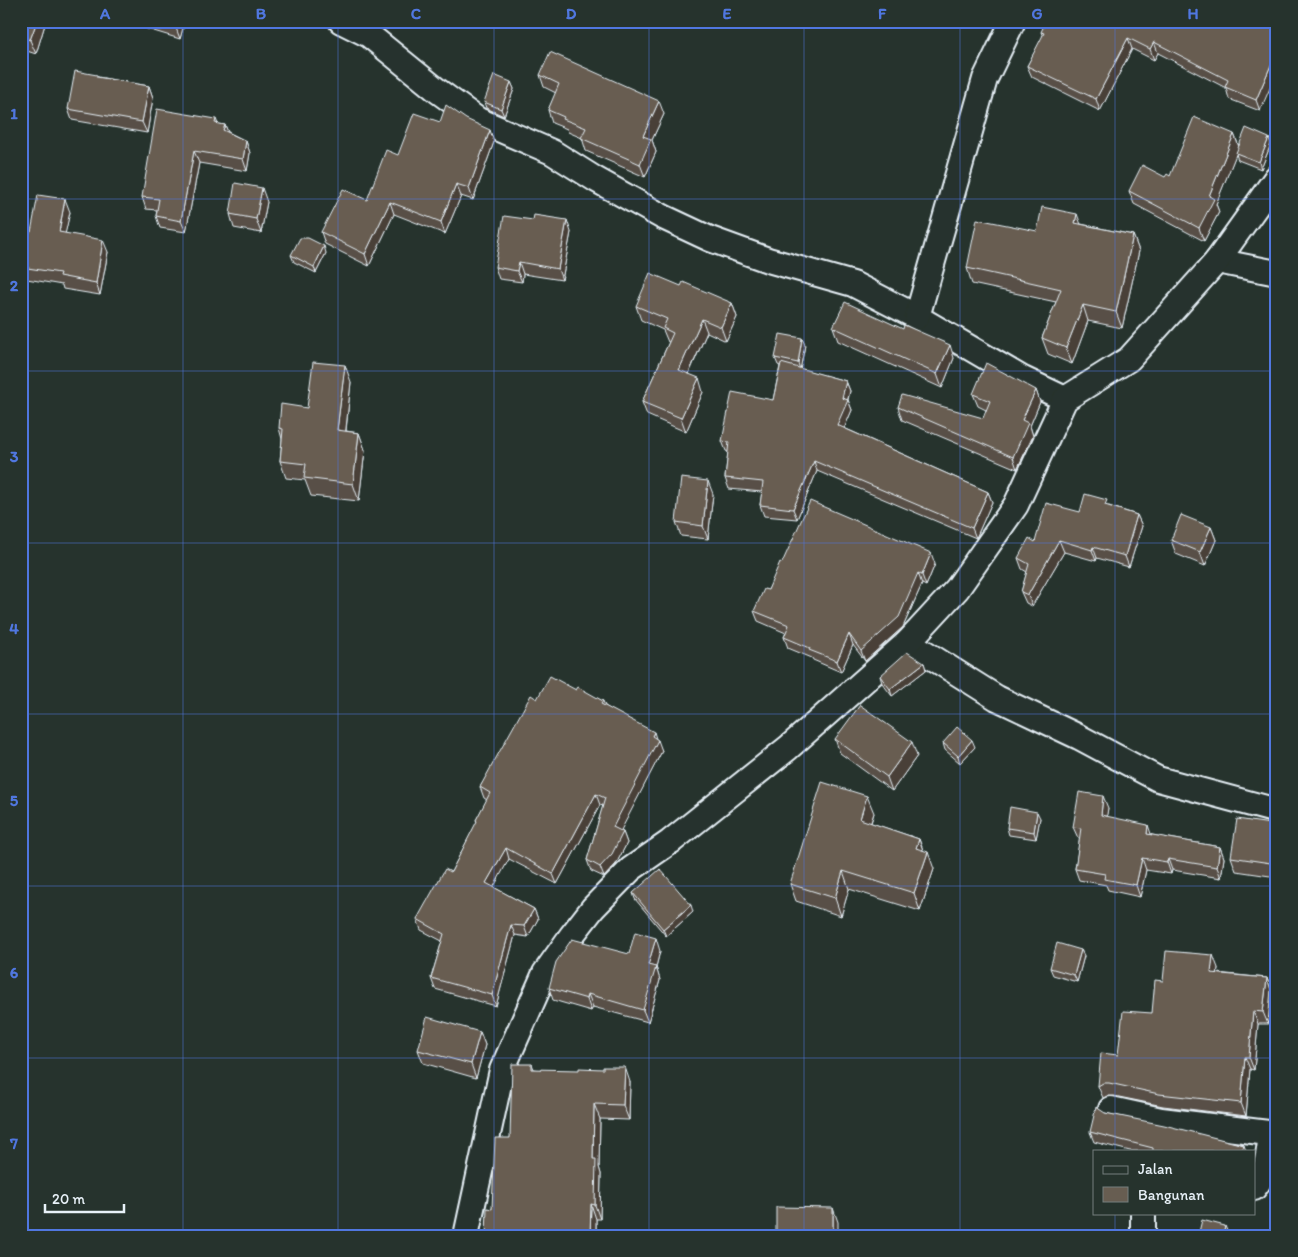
<svg xmlns="http://www.w3.org/2000/svg" width="1298" height="1257" viewBox="0 0 1298 1257" font-family="Itim,sans-serif">
<style>
.lines{fill:none;stroke-linecap:round;stroke-linejoin:round}
.street-casing{stroke:#e8f1f8;stroke-width:28}
.street{stroke:#26332d;stroke-width:24}
.wall{fill:#595046;stroke:#e8f1f8}
.shaded-wall{fill:#484139;stroke:#e8f1f8}
.building{fill:#675d51;stroke:#e8f1f8}
.grid{fill:none;stroke:#5077e0;stroke-width:1;stroke-opacity:0.55}
.neatline{fill:none;stroke:#5077e0;stroke-width:2}
.grid-label{font-size:16px;text-anchor:middle;font-weight:bold;fill:#5077e0}
</style>
<rect width="100%" height="100%" fill="#26332d"/>
<filter id="ink" filterUnits="userSpaceOnUse"><feTurbulence type="fractalNoise" baseFrequency=".02" numOctaves="2"/><feDisplacementMap in="SourceGraphic" scale="10" xChannelSelector="R" yChannelSelector="G"/><feConvolveMatrix kernelMatrix="1 2 1 2 8 2 1 2 1" color-interpolation-filters="sRGB"/></filter>
<g filter="url(#ink)">
<g class="lines">
<g class="street-casing">
<g id="street">
<polyline points="341,21 369,35 438,91 478,120 552,152 595,179 663,217 710,239 768,260 853,284 917,317 1023,379 1065,399"/>
<polyline points="1217,261 1277,273"/>
<polyline points="917,317 985,79 1013,21"/>
<polyline points="908,642 997,698 1079,737 1158,779 1277,811"/>
<polyline points="1111,1109 1161,1120 1277,1134"/>
<path d="M1254,1188C1267,1174 1269,1152 1271,1133"/>
<polyline points="466,1236 502,1070 545,973 572,935 593,908 631,869 670,842 788,748 908,642 957,589 1016,505 1065,399 1129,359 1217,261 1277,177"/>
<polyline points="1143,1236 1143,1213"/>
</g>
</g>
<use href="#street" class="street"/>
</g>
<g class="wall">
<polygon points="21,21 46,21 36,54 21,49"/>
<polygon points="67,21 82,21 80,26"/>
<polygon points="142,21 185,21 180,39 144,28"/>
<polygon points="1277,21 1260,111 1229,99 1226,88 1158,53 1154,60 1132,49 1100,111 1032,77 1027,66 1043,37 1041,32"/>
<polygon points="97,75 98,77 149,86 153,98 147,133 72,120 68,109"/>
<polygon points="540,75 664,114 652,140 656,152 645,177 586,151 582,138 568,132 567,129 552,123 548,110 556,93 544,87"/>
<polygon points="511,82 514,89 504,116 486,108 484,102"/>
<polygon points="216,119 218,124 225,125 228,132 246,141 250,153 247,171 199,163 186,232 160,228 156,216 157,210 146,209 142,197"/>
<polygon points="1234,134 1239,146 1271,144 1261,169 1238,160 1236,154 1216,204 1219,212 1204,241 1134,204 1129,191 1170,176"/>
<polygon points="494,142 473,200 461,196 445,234 394,214 369,266 325,244 321,232 367,200"/>
<polygon points="267,202 261,233 234,228 230,214"/>
<polygon points="70,212 65,233 108,252 100,295 63,289 62,285 21,278 21,237"/>
<polygon points="1081,224 1133,235 1139,251 1122,328 1088,321 1072,364 1048,354 1042,338 1056,302 972,284 967,268 1037,231"/>
<polygon points="571,232 562,280 523,274 522,282 499,279 495,267"/>
<polygon points="326,253 316,273 294,262 291,255"/>
<polygon points="681,286 732,303 737,317 726,341 707,332 689,374 703,392 686,432 647,415 642,402 669,342 668,342 663,330 641,320 636,306"/>
<polygon points="833,327 954,358 942,388 838,341"/>
<polygon points="805,345 800,369 846,381 850,391 848,400 852,410 844,428 988,492 992,502 976,538 817,471 797,519 764,516 760,505 762,492 729,489 725,478 728,452 726,451 722,441 773,400 780,366 778,365 775,358"/>
<polygon points="351,382 346,431 359,433 365,450 359,501 311,496 305,480 286,478 280,461 282,439 279,428 307,408"/>
<polygon points="1036,390 1040,402 1030,426 1033,436 1017,469 902,420 898,407 983,418 986,410 978,406 973,394"/>
<polygon points="713,494 708,539 681,536 676,522"/>
<polygon points="1109,506 1137,515 1142,526 1129,567 1097,558 1096,561 1064,552 1032,606 1026,603 1021,592 1027,572 1022,569 1018,558 1035,542 1080,512"/>
<polygon points="1211,527 1216,540 1205,566 1176,554 1171,540"/>
<polygon points="782,563 935,564 926,586 922,584 903,627 865,661 853,645 841,672 813,660 812,658 788,648 784,637 786,633 758,621 754,611 768,590"/>
<polygon points="924,663 926,670 892,696 882,683 880,676"/>
<polygon points="576,690 603,701 605,706 656,739 662,751 620,831 623,832 627,843 616,864 604,877 591,871 587,860 603,806 600,805 557,884 509,859 493,887 534,909 538,919 528,937 515,935 496,1006 435,989 431,978 442,941 421,930 417,919 451,872 477,822 476,820 487,800 484,798 480,787 537,699"/>
<polygon points="835,739 917,756 892,791 840,753"/>
<polygon points="943,743 975,747 960,763 945,750"/>
<polygon points="1108,808 1106,817 1152,835 1220,847 1224,858 1221,878 1172,870 1171,874 1146,870 1140,897 1108,890 1106,885 1079,880 1075,869 1080,838 1078,838 1073,827"/>
<polygon points="874,813 871,823 919,839 923,850 934,869 920,911 849,889 841,916 796,901 790,884"/>
<polygon points="1040,818 1036,839 1009,835 1007,828"/>
<polygon points="1277,825 1277,877 1236,871 1231,857"/>
<polygon points="633,893 693,912 666,936 635,899"/>
<polygon points="1081,950 1084,956 1077,982 1053,975 1050,968"/>
<polygon points="660,951 656,967 660,980 648,1022 593,1007 591,1011 553,1000 549,988 629,954"/>
<polygon points="1218,968 1217,973 1267,978 1271,990 1268,1024 1258,1024 1254,1070 1250,1069 1246,1116 1163,1106 1114,1096 1107,1096 1103,1098 1098,1086 1118,1055 1152,1013 1163,981"/>
<polygon points="480,1032 485,1045 476,1078 423,1063 418,1050"/>
<polygon points="532,1064 534,1069 630,1082 629,1120 600,1119 599,1167 601,1174 600,1219 596,1219 596,1236 486,1236 492,1209 510,1138"/>
<polygon points="1105,1113 1244,1145 1246,1151 1130,1151 1094,1142 1090,1132"/>
</g>
<g class="shaded-wall">
<polygon points="37,21 46,21 36,54 30,40"/>
<polygon points="176,21 185,21 180,39 175,25"/>
<polygon points="1128,38 1132,49 1100,111 1096,99"/>
<polygon points="1154,42 1158,53 1154,60 1150,49"/>
<polygon points="1277,51 1277,72 1260,111 1256,100"/>
<polygon points="511,82 514,89 504,116 501,109"/>
<polygon points="149,86 153,98 147,133 142,122"/>
<polygon points="659,101 664,114 652,140 656,152 645,177 640,164 643,136"/>
<polygon points="225,125 230,137 223,130"/>
<polygon points="490,130 494,142 473,200 469,188"/>
<polygon points="1234,134 1239,147 1216,204 1219,212 1204,241 1199,228 1209,196"/>
<polygon points="1269,138 1271,144 1261,169 1259,162"/>
<polygon points="246,141 250,153 247,171 243,159"/>
<polygon points="194,151 199,163 186,232 181,221"/>
<polygon points="456,184 461,196 445,234 441,222"/>
<polygon points="262,188 267,202 261,233 256,219"/>
<polygon points="65,199 70,212 63,244 59,232"/>
<polygon points="390,202 394,214 369,266 365,254"/>
<polygon points="1077,214 1083,230 1075,223"/>
<polygon points="567,220 571,232 562,280 558,269"/>
<polygon points="1133,235 1139,251 1122,328 1116,312"/>
<polygon points="103,240 108,252 100,295 96,283"/>
<polygon points="324,246 326,253 316,273 314,267"/>
<polygon points="519,262 523,274 522,282 517,271"/>
<polygon points="732,303 737,317 726,341 721,327"/>
<polygon points="1083,305 1088,321 1072,364 1066,348"/>
<polygon points="702,319 707,332 684,384 679,370"/>
<polygon points="802,338 805,345 800,370 798,363"/>
<polygon points="950,345 954,358 942,388 937,374"/>
<polygon points="345,365 351,382 344,447 337,430"/>
<polygon points="699,378 703,392 686,432 681,418"/>
<polygon points="846,381 850,391 847,402 848,400 852,410 841,436 837,425 842,398"/>
<polygon points="1036,390 1040,402 1030,426 1033,436 1017,469 1013,457 1022,420"/>
<polygon points="359,433 365,450 359,501 353,484"/>
<polygon points="814,461 817,471 797,519 793,509"/>
<polygon points="708,481 713,494 708,539 703,526"/>
<polygon points="988,492 992,502 976,538 972,528"/>
<polygon points="1137,515 1142,526 1129,567 1125,556"/>
<polygon points="1211,527 1216,540 1205,566 1200,552"/>
<polygon points="1059,540 1064,552 1032,606 1028,595"/>
<polygon points="1093,547 1097,558 1096,561 1092,550"/>
<polygon points="931,553 935,564 926,586 922,575"/>
<polygon points="918,573 922,584 903,627 865,661 861,651"/>
<polygon points="849,634 853,645 841,672 837,661"/>
<polygon points="924,663 926,670 892,696 890,689"/>
<polygon points="654,732 657,742 658,740 662,751 617,838 613,827"/>
<polygon points="972,740 975,747 960,763 958,756"/>
<polygon points="912,742 917,756 892,791 887,777"/>
<polygon points="596,794 600,805 557,884 553,874"/>
<polygon points="867,796 874,813 866,837 860,819"/>
<polygon points="1103,796 1108,808 1105,827 1101,815"/>
<polygon points="1037,812 1040,818 1036,839 1034,832"/>
<polygon points="1148,825 1152,837 1147,834"/>
<polygon points="623,832 627,843 616,864 604,877 600,867"/>
<polygon points="919,839 925,856 916,848"/>
<polygon points="1220,847 1224,858 1221,878 1217,867"/>
<polygon points="506,848 509,859 490,894 486,883"/>
<polygon points="928,852 934,869 920,911 914,893"/>
<polygon points="1142,858 1146,870 1140,897 1136,885"/>
<polygon points="1168,859 1172,870 1171,874 1167,862"/>
<polygon points="843,871 849,889 841,916 835,898"/>
<polygon points="691,905 693,912 666,936 663,929"/>
<polygon points="534,909 538,919 528,937 524,926"/>
<polygon points="511,925 515,935 496,1006 492,995"/>
<polygon points="656,938 660,951 655,971 656,967 660,980 648,1022 643,1010 648,965"/>
<polygon points="1081,950 1084,956 1077,982 1074,975"/>
<polygon points="1213,955 1218,968 1216,985 1211,973"/>
<polygon points="1267,978 1271,990 1268,1024 1263,1012"/>
<polygon points="588,994 593,1007 591,1011 587,999"/>
<polygon points="1253,1011 1258,1024 1254,1070 1249,1057"/>
<polygon points="480,1032 485,1045 476,1078 471,1064"/>
<polygon points="1245,1057 1250,1069 1246,1116 1241,1103"/>
<polygon points="625,1067 630,1082 629,1120 623,1105"/>
<polygon points="594,1104 600,1119 599,1167 601,1174 600,1219 595,1205 593,1159"/>
<polygon points="591,1204 596,1219 596,1236 590,1236"/>
<polygon points="833,1208 838,1222 838,1236 833,1236"/>
<polygon points="1225,1226 1228,1233 1227,1236 1223,1236"/>
</g>
<g class="building">
<polygon points="21,21 37,21 30,40 21,36"/>
<polygon points="163,21 176,21 175,25"/>
<polygon points="1046,21 1277,21 1277,51 1256,100 1225,87 1228,80 1154,42 1150,49 1128,38 1096,99 1027,66 1044,33 1041,32"/>
<polygon points="550,52 659,101 643,136 651,139 640,164 581,138 586,128 563,119 564,117 548,110 559,84 540,75"/>
<polygon points="75,71 97,75 97,77 149,86 142,122 68,109"/>
<polygon points="494,75 511,82 501,109 484,102"/>
<polygon points="446,105 466,119 490,130 469,188 456,184 441,222 390,202 365,254 321,232 343,189 367,200 386,150 398,155 414,113 440,122"/>
<polygon points="157,109 216,119 215,123 225,125 223,130 246,141 243,159 194,151 181,221 156,216 159,199 142,197"/>
<polygon points="1194,117 1234,134 1209,196 1214,199 1199,228 1129,191 1142,165 1165,177 1167,174 1170,176"/>
<polygon points="1246,128 1269,138 1259,162 1236,153"/>
<polygon points="235,183 262,188 256,219 230,214"/>
<polygon points="38,195 65,199 59,232 103,240 96,283 59,276 60,273 21,267 21,237 22,230 31,232"/>
<polygon points="1042,207 1077,214 1075,223 1133,235 1116,312 1083,305 1066,348 1042,338 1061,289 967,268 977,219 1037,231"/>
<polygon points="534,215 567,220 558,269 519,262 517,271 495,267 504,216 533,220"/>
<polygon points="300,238 308,238 324,246 314,267 291,255"/>
<polygon points="650,273 681,286 683,282 732,303 721,327 702,319 679,370 699,378 681,418 642,402 673,333 663,328 667,319 636,306"/>
<polygon points="845,302 903,329 904,325 950,345 937,374 833,327"/>
<polygon points="780,334 802,338 798,363 775,358"/>
<polygon points="313,362 345,365 337,430 359,433 353,484 304,478 306,464 280,461 283,429 279,428 281,404 307,408"/>
<polygon points="781,363 846,381 842,398 848,400 837,425 988,492 972,528 814,461 793,509 760,505 763,482 725,478 729,442 722,441 732,392 773,400"/>
<polygon points="986,363 1036,390 1022,420 1028,423 1013,457 898,407 902,395 983,418 990,401 973,394"/>
<polygon points="681,478 708,481 703,526 676,522"/>
<polygon points="1085,494 1107,500 1105,505 1137,515 1125,556 1093,547 1092,550 1059,540 1028,595 1021,592 1029,564 1018,558 1029,538 1035,542 1046,503 1080,512"/>
<polygon points="810,501 931,553 922,575 918,573 899,617 861,651 849,634 837,661 809,650 810,648 784,637 789,625 754,611 764,589 768,590 780,562 782,563"/>
<polygon points="1181,515 1211,527 1200,552 1171,540"/>
<polygon points="907,652 924,663 890,689 880,676"/>
<polygon points="550,676 576,690 578,687 603,701 601,704 654,732 652,736 658,740 613,827 623,832 612,854 600,867 587,860 605,798 596,794 553,874 506,848 486,883 534,909 524,926 511,925 492,995 431,978 444,934 417,919 445,869 451,872 477,821 476,820 490,793 480,787 496,758 531,695 537,699"/>
<polygon points="860,705 912,742 887,777 835,739"/>
<polygon points="957,727 972,740 958,756 943,743"/>
<polygon points="822,782 867,796 860,819 919,839 916,848 928,852 914,893 843,871 835,898 790,884"/>
<polygon points="1079,792 1103,796 1101,815 1148,825 1147,834 1220,847 1217,867 1168,859 1167,862 1142,858 1136,885 1104,879 1105,874 1075,869 1081,828 1073,827"/>
<polygon points="1010,807 1037,812 1034,832 1007,828"/>
<polygon points="1237,819 1277,825 1277,864 1231,857"/>
<polygon points="660,869 691,905 663,929 633,893"/>
<polygon points="635,932 656,938 648,965 656,967 643,1010 588,994 587,999 549,988 556,962 572,939 629,954"/>
<polygon points="1057,943 1081,950 1074,975 1050,968"/>
<polygon points="1166,951 1213,955 1211,973 1267,978 1263,1012 1253,1011 1249,1057 1245,1057 1241,1103 1159,1094 1109,1083 1103,1083 1098,1086 1101,1053 1118,1055 1123,1011 1152,1013 1155,980 1163,981"/>
<polygon points="427,1017 480,1032 471,1064 418,1050"/>
<polygon points="512,1064 532,1064 532,1069 579,1070 579,1068 603,1069 603,1067 625,1067 623,1105 594,1104 593,1159 596,1159 595,1205 591,1204 590,1236 486,1236 487,1208 492,1209 495,1138 510,1138"/>
<polygon points="1096,1107 1105,1113 1164,1125 1244,1145 1242,1151 1153,1151 1153,1148 1090,1132"/>
<polygon points="776,1207 833,1208 833,1236 776,1236"/>
<polygon points="1202,1220 1225,1226 1223,1236 1198,1236"/>
</g>
</g>
<path class="grid" d="M183,21V1236M338,21V1236M494,21V1236M649,21V1236M804,21V1236M960,21V1236M1115,21V1151M21,199H1277M21,371H1277M21,543H1277M21,714H1277M21,886H1277M21,1058H1277M1115,1213V1236"/>
<rect width="1298" height="1257" fill="none" stroke="#26332d" stroke-width="55"/>
<rect x="1093" y="1150" width="162" height="65" fill="#26332d" stroke="#747f7e"/>
<rect x="1103" y="1166" width="25" height="8" fill="#26332d" stroke="#747f7e"/>
<text x="1138" y="1174" font-size="15" fill="#e8f1f8">Jalan</text>
<rect x="1103" y="1187" width="25" height="15" fill="#675d51" stroke="#747f7e"/>
<text x="1138" y="1200" font-size="15" fill="#e8f1f8">Bangunan</text>
<path d="M45 1204v8h79v-8" fill="none" stroke="#e8f1f8" stroke-width="2.5"/>
<text x="52" y="1204" font-size="15" fill="#e8f1f8" stroke="#26332d" stroke-width="4" paint-order="stroke">20 m</text>
<rect x="28" y="28" width="1242" height="1202" class="neatline"/>
<g class="grid-label">
<text x="105" y="19">A</text>
<text x="261" y="19">B</text>
<text x="416" y="19">C</text>
<text x="571" y="19">D</text>
<text x="727" y="19">E</text>
<text x="882" y="19">F</text>
<text x="1037" y="19">G</text>
<text x="1193" y="19">H</text>
<text x="14" y="119">1</text>
<text x="14" y="291">2</text>
<text x="14" y="462">3</text>
<text x="14" y="634">4</text>
<text x="14" y="806">5</text>
<text x="14" y="978">6</text>
<text x="14" y="1149">7</text>
</g>
</svg>
